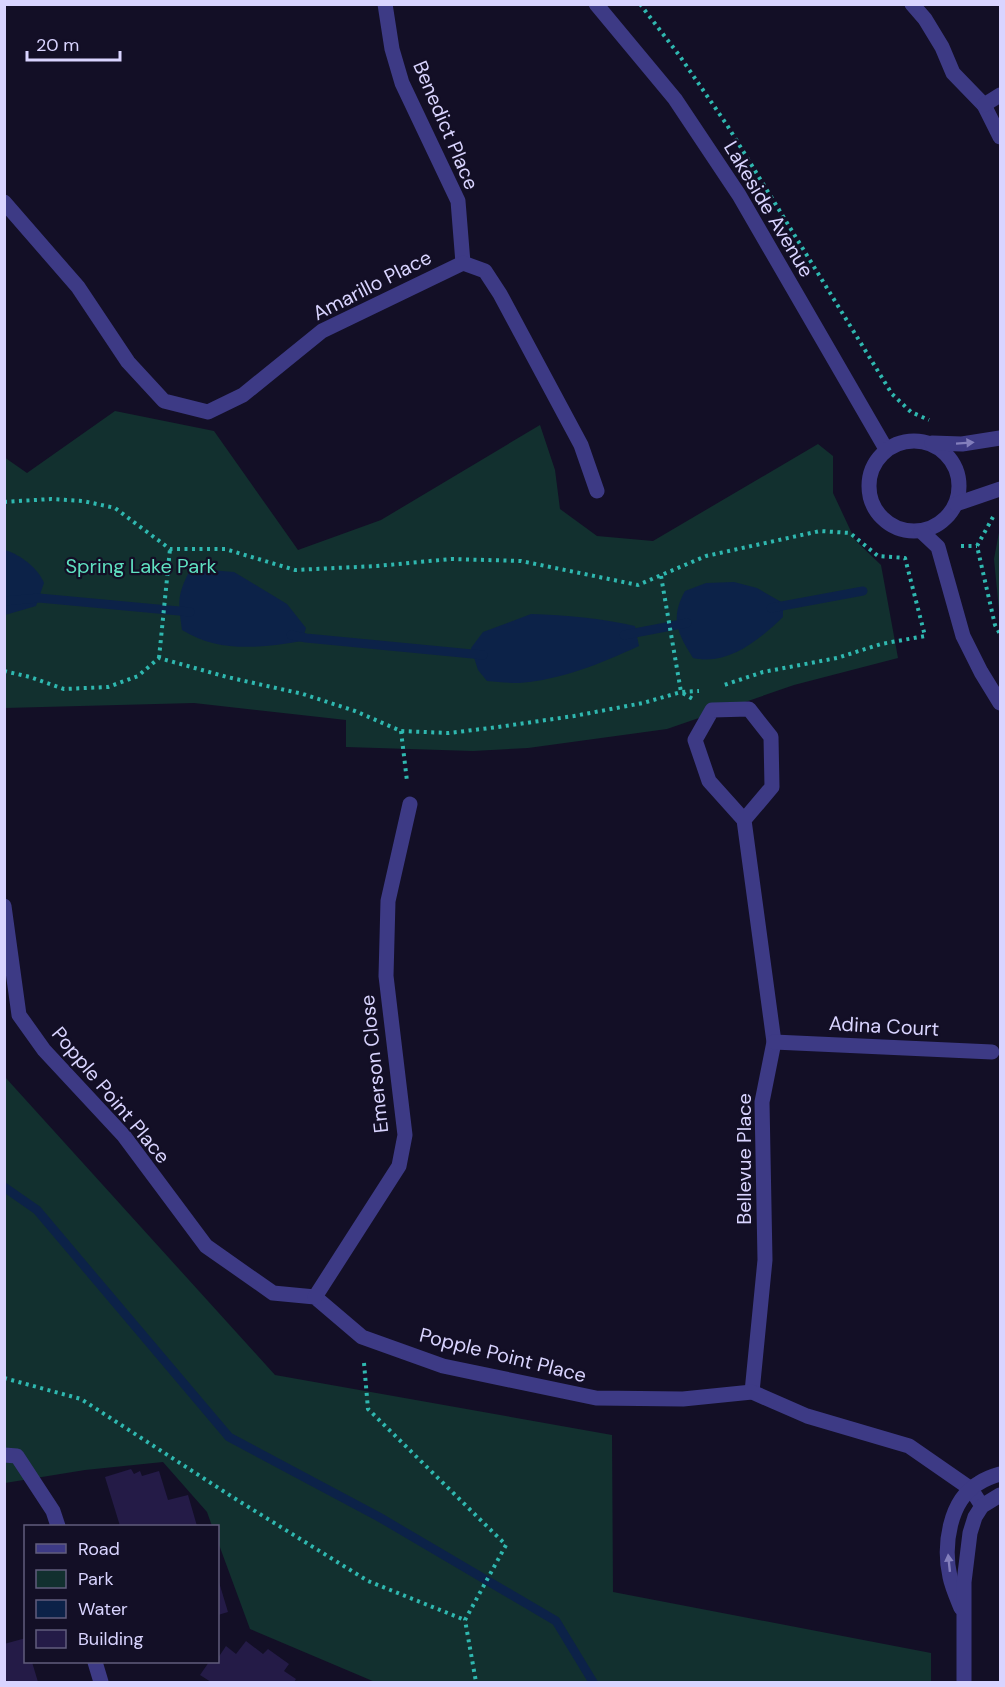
<svg xmlns="http://www.w3.org/2000/svg" width="1005" height="1687" viewBox="0 0 1005 1687" font-family="'DM Sans',sans-serif">
<style>
.green{fill:#12302f}
.water{fill:#0c2248}
.lines{fill:none;stroke-linecap:round;stroke-linejoin:round}
.stream{stroke:#0c2248;stroke-width:9}
.building{fill:#241b47}
.path{stroke:#2fb8b0;stroke-width:4;stroke-dasharray:3 4.5;stroke-linecap:butt}
.street{stroke:#3d3a85;stroke-width:15}
.oneway{fill:#837fbc}
.labels{text-anchor:middle;dominant-baseline:central;stroke-width:4.5;stroke-linejoin:round;paint-order:stroke}
.street-label{font-size:20px;fill:#d9d4ff;stroke:#130f26}
.park-label{font-size:20px;fill:#5fe0c0;stroke:#130f26}
</style>
<rect width="100%" height="100%" fill="#130f26"/>
<g class="green">
<polygon points="115,411 214,431 298,550 381,520 540,425 555,470 560,509 597,536 653,541 818,444 833,456 833,493 855,540 881,565 898,658 794,685 667,729 528,748 473,751 346,747 346,720 194,703 5,708 4,457 27,473"/>
<polygon points="1000,527 1000,620 994,559"/>
<polygon points="5,1077 275,1375 612,1435 613,1592 931,1653 931,1682 375,1682 250,1629 218,1542 218,1526 212,1526 207,1512 163,1462 85,1470 5,1483"/>
</g>
<g class="water">
<path d="M5,550C21,555 38,568 44,583L36,606L5,615Z"/>
<path d="M210,570L234,572L287,604L306,628L302,641C260,648 219,653 182,630C179,605 176,598 188,574Z"/>
<path d="M734,582L757,588L783,603V617C759,640 728,666 693,658C677,633 670,618 685,591L706,583Z"/>
<path d="M531,614C567,615 600,618 635,626L639,646C602,663 561,680 519,683C509,683 497,682 487,681L478,670L471,648L483,632Z"/>
</g>
<g class="lines">
<g class="stream">
<polyline points="4,601 39,598 190,612"/>
<polyline points="771,608 863,591"/>
<polyline points="291,635 306,638 483,655"/>
<polyline points="624,635 687,623"/>
<polyline points="4,1187 37,1210 229,1437 379,1517 556,1621 593,1682"/>
</g>
</g>
<g class="building">
<polygon points="131,1469 134,1474 140,1471 142,1476 159,1471 168,1500 188,1495 197,1526 120,1526 105,1477"/>
<polygon points="218,1579 228,1612 218,1615"/>
<polygon points="26,1638 26,1662 32,1662 38,1682 4,1682 4,1644"/>
<polygon points="246,1641 263,1654 268,1649 289,1664 284,1671 296,1679 294,1682 211,1682 200,1675 209,1662 218,1662 218,1658 226,1646 236,1654"/>
</g>
<g class="lines">
<g class="path">
<polyline points="640,4 679,55 727,125 892,394 911,412 929,420"/>
<polyline points="4,502 51,499 83,501 115,508 170,549 225,549 295,570 377,566 451,559 521,561 638,585 706,556 820,531 850,533 878,556 905,558 925,636 881,644 837,658 763,672 724,685"/>
<polyline points="993,517 977,546 995,625 1000,634"/>
<polyline points="961,546 977,546"/>
<polyline points="661,576 681,692 693,699"/>
<polyline points="159,658 170,549"/>
<polyline points="4,671 30,677 64,689 108,687 138,676 159,658 227,677 303,694 355,711 401,731 449,733 498,727 574,716 643,703 681,692 699,691"/>
<polyline points="401,731 407,781"/>
<polyline points="364,1363 368,1409 506,1545 465,1620 476,1682"/>
<polyline points="4,1378 81,1399 234,1498 368,1581 465,1620"/>
</g>
<g class="street">
<polyline points="385,4 392,49 402,83 458,201 463,263"/>
<polyline points="596,4 675,99 739,195 886,449"/>
<polyline points="912,4 925,19 942,47 953,73 984,105 1000,137"/>
<polyline points="984,105 1000,95"/>
<polyline points="4,202 78,287 128,362 164,401 208,412 243,395 322,331 463,263 485,271 500,294 581,445 597,491"/>
<circle cx="914" cy="486" r="45"/>
<polyline points="932,443 962,444 1000,438"/>
<polyline points="956,504 1000,489"/>
<polyline points="921,531 938,547 963,636 981,672 1000,703"/>
<polyline points="744,820 772,787 771,737 749,709 712,710 695,740 709,781 744,820 774,1042 762,1102 765,1260 752,1392"/>
<polyline points="4,906 19,1015 44,1050 124,1136 206,1246 273,1293 315,1297 362,1337 443,1366 596,1398 683,1399 752,1392 807,1416 909,1446 971,1489 982,1506"/>
<polyline points="774,1042 992,1052"/>
<polyline points="315,1297 399,1166 405,1135 386,976 388,901 410,804"/>
<polyline points="4,1455 17,1456 53,1511 58,1526"/>
<path d="M961,1608C957,1598 952,1587 950,1577C943,1546 949,1500 979,1483C985,1479 993,1476 1000,1474"/>
<polyline points="95,1662 101,1682"/>
<polyline points="964,1682 964,1582 970,1533 975,1517 982,1506 1000,1495"/>
</g>
</g>
<defs><path id="oneway-solid" d="M-6-.8H1V-3.2L6.5 0L1 3.2V.8H-6Z" transform="scale(1.5)"/></defs>
<g class="oneway">
<use href="#oneway-solid" transform="translate(965 443) rotate(-4)"/>
<use href="#oneway-solid" transform="translate(949 1563) rotate(-96)"/>
</g>
<g class="labels">
<g class="street-label">
<text transform="translate(446 125) rotate(67)">Benedict Place</text>
<text transform="translate(769 209) rotate(59)">Lakeside Avenue</text>
<text transform="translate(372 285) rotate(-27)">Amarillo Place</text>
<text transform="translate(884 1026) rotate(3)">Adina Court</text>
<text transform="translate(374 1064) rotate(-96)">Emerson Close</text>
<text transform="translate(111 1095) rotate(50)">Popple Point Place</text>
<text transform="translate(744 1159) rotate(-90)">Bellevue Place</text>
<text transform="translate(503 1355) rotate(14)">Popple Point Place</text>
</g>
<g class="park-label">
<text x="141" y="566">Spring Lake Park</text>
</g>
</g>
<rect width="1005" height="1687" fill="none" stroke="#d9d4ff" stroke-width="12"/>
<rect x="24" y="1525" width="195" height="138" fill="#130f26" stroke="#625e7d" stroke-width="1.5"/>
<rect x="36" y="1544" width="30" height="9" fill="#3d3a85" stroke="#625e7d" stroke-width="1.5"/>
<text x="78" y="1555" font-size="18" fill="#d9d4ff">Road</text>
<rect x="36" y="1570" width="30" height="18" fill="#12302f" stroke="#625e7d" stroke-width="1.5"/>
<text x="78" y="1585" font-size="18" fill="#d9d4ff">Park</text>
<rect x="36" y="1600" width="30" height="18" fill="#0c2248" stroke="#625e7d" stroke-width="1.5"/>
<text x="78" y="1615" font-size="18" fill="#d9d4ff">Water</text>
<rect x="36" y="1630" width="30" height="18" fill="#241b47" stroke="#625e7d" stroke-width="1.5"/>
<text x="78" y="1645" font-size="18" fill="#d9d4ff">Building</text>
<path d="M27 51v9h93v-9" fill="none" stroke="#d9d4ff" stroke-width="3"/>
<text x="36" y="51" font-size="18" fill="#d9d4ff" stroke="#130f26" stroke-width="4.5" paint-order="stroke">20 m</text>
</svg>
